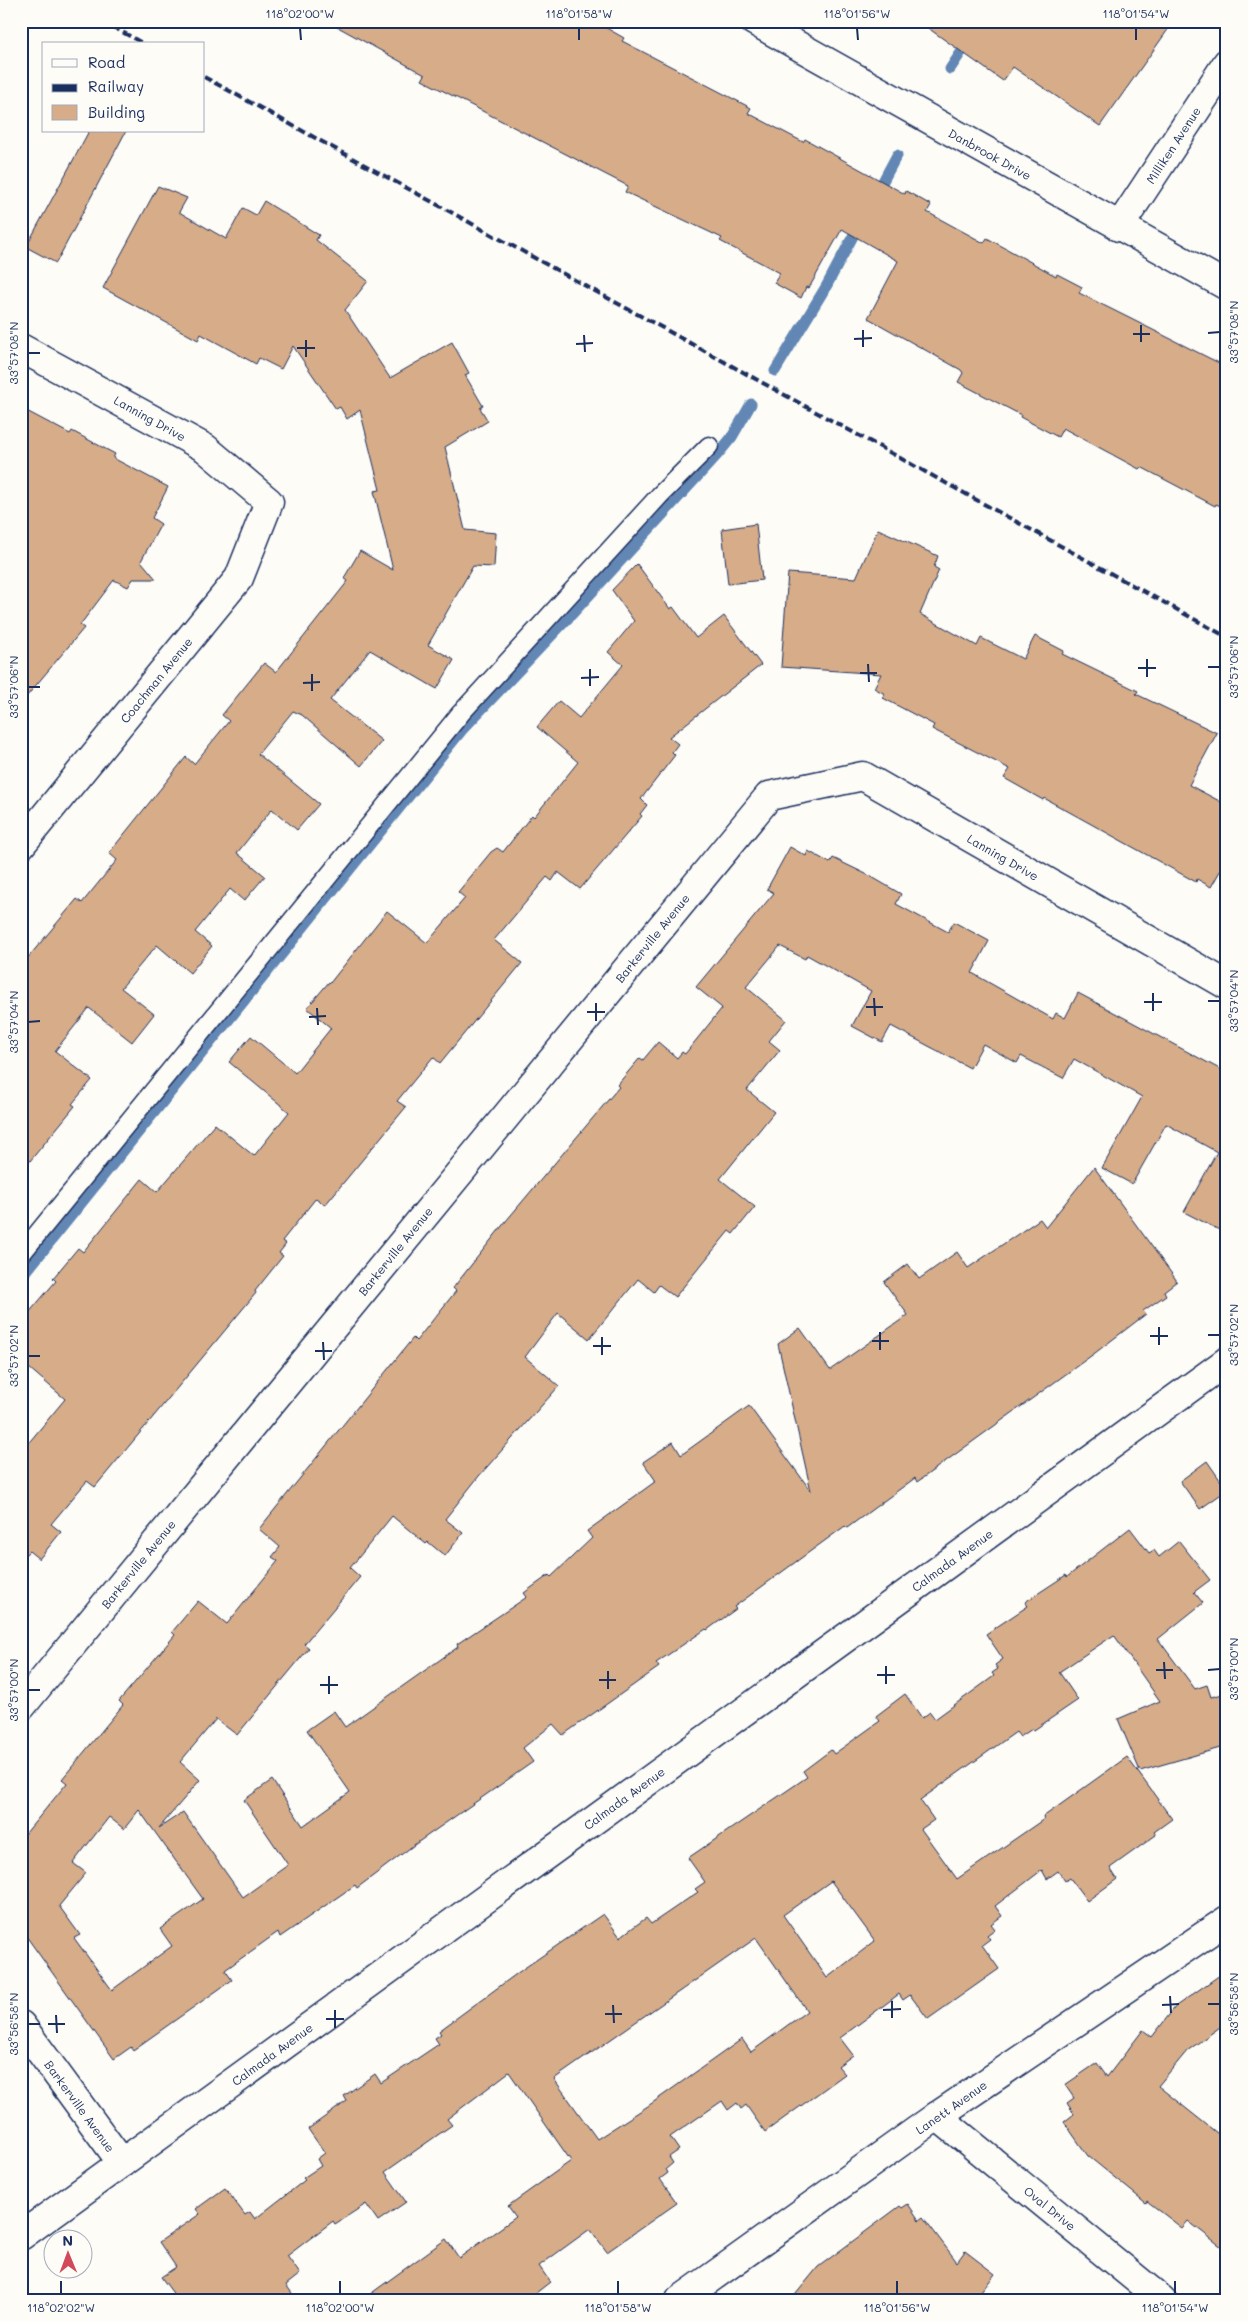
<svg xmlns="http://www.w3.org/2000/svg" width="1248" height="2321" viewBox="0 0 1248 2321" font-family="Mali,sans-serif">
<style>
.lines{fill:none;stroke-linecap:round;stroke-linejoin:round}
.stream{stroke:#6287b4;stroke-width:11}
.building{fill:#d7ac88;stroke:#1b2f5e;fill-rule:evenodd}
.service-casing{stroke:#1b2f5e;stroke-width:21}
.minor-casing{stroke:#1b2f5e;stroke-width:31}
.tertiary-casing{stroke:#1b2f5e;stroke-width:31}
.service{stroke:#fdfcf7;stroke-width:18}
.minor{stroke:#fdfcf7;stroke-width:28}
.tertiary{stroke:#fdfcf7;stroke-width:28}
.rail{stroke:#1b2f5e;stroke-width:4;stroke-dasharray:8 4;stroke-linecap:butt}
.ticks{fill:none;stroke:#1b2f5e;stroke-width:2}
.labels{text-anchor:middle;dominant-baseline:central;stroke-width:4;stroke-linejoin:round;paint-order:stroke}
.street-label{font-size:12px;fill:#1b2f5e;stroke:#fdfcf7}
.neatline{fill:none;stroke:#1b2f5e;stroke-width:2}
.ticks-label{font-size:12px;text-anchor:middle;fill:#1b2f5e}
</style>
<rect width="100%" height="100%" fill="#fdfcf7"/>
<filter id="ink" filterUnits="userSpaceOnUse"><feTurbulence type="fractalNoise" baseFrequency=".02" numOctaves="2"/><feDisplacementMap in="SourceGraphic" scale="10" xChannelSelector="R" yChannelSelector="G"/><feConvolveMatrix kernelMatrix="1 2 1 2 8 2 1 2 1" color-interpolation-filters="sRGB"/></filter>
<g filter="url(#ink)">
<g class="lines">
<g class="stream">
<polyline points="950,69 970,39"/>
<polyline points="875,196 897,155"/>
<polyline points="775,371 827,285 860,223"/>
<polyline points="21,1278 462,730 573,613 718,454 732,437 751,404"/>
</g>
</g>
<g class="building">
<polygon points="327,21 594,21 624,38 622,41 751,108 748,113 803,142 805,139 905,194 906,191 931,205 927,212 984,243 987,238 1056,276 1057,274 1082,287 1079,293 1227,367 1227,509 1216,504 1215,506 1141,467 1139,469 1063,428 1058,437 1020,417 1021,415 958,382 963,373 961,370 868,318 898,261 842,229 809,288 806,287 801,298 774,283 780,273 720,241 722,238 625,192 628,186 422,80 425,75"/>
<polygon points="918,21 1174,21 1100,126 1013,67 1003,81"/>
<polygon points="89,131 126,131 56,263 26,247"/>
<polygon points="158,186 187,198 179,212 226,239 243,208 256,215 264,201 319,235 316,240 368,281 345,310 390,378 452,342 469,373 465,375 483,406 480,408 488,421 445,447 465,530 496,533 494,567 473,566 428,645 454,660 437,689 370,650 330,700 382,741 361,766 302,715 293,711 258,754 319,804 297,830 272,809 237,853 265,876 244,901 230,889 195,932 212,946 190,973 157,945 121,988 154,1014 132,1042 89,1008 55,1051 92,1080 72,1104 75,1106 21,1172 21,966 77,899 82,903 117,860 109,853 186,757 194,764 229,721 222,715 264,663 276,672 348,581 344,578 360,551 393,570 374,491 380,490 360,410 347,419 340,407 336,409 293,346 281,369 259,358 256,364 201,334 198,340 103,288"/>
<polygon points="21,408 70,434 72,431 115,454 113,458 168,487 152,518 161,524 141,561 156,579 133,579 128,587 114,580 80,625 84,628 21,703"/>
<polygon points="756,524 762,580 728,584 722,529"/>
<polygon points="878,529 938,556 934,567 939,570 920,614 977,646 981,638 1023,659 1035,636 1064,651 1062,654 1138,691 1136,694 1217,733 1189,785 1227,805 1227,859 1211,887 1197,879 1196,882 1044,798 1043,800 1004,778 1010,769 932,729 934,725 883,698 885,694 874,688 881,674 781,667 788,573 856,578"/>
<polygon points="637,564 670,609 673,607 696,638 724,616 761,665 669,737 678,744 672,752 675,755 641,799 647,805 640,814 642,816 580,889 558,872 552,881 547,877 494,940 522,963 440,1063 433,1057 397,1101 406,1107 325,1205 316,1198 282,1241 286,1244 279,1253 283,1256 255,1291 256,1293 95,1487 87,1481 51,1524 61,1532 39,1559 29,1551 21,1559 21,1452 65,1399 21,1361 21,1322 56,1281 53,1278 78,1248 83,1252 142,1179 157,1192 215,1124 254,1156 289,1112 229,1062 251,1036 295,1073 331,1028 307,1008 329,982 330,983 387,911 427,943 465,898 458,892 491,852 497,848 503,852 532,815 534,817 578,762 537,727 559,701 579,718 623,665 608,652 634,621 612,590"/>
<path d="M790,847L806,856L808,851L830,863L833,858L870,876L901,894L896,904L948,932L954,922L989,941L972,973L1053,1019L1056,1013L1065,1018L1078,993L1227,1073V1234L1184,1212L1217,1152L1166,1124L1132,1184L1102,1168L1142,1097L1074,1059L1063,1078L1021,1056L1017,1063L983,1044L970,1068L891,1026L882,1042L852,1026L871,991L807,955L805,959L780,946L746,987L786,1020L769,1041L780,1050L747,1090L774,1112L720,1179L755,1207L733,1234L729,1231L675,1297L659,1285L654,1292L638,1279L589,1339L558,1313L525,1357L559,1386L479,1476L445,1519L463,1533L445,1556L428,1542L426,1544L392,1516L350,1568L360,1577L304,1644L309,1648L237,1735L216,1719L180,1762L200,1780L159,1828L183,1812L243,1897L288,1865L244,1800L272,1780L303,1826L350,1792L307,1730L334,1711L345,1727L458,1647L457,1644L527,1597L524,1593L549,1575L551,1577L592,1538L587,1531L656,1481L643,1462L673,1442L681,1455L749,1406L811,1491L778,1344L800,1328L830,1370L908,1315L884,1282L908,1264L919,1279L957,1252L968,1268L1040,1219L1046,1227L1094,1167L1177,1281L1164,1291L1166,1295L1143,1311L1146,1314L1095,1353L917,1482L915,1478L847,1528L845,1526L734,1607L736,1609L707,1630L706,1629L656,1663L659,1667L563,1735L553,1724L523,1748L533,1762L414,1845L357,1888L355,1885L280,1937L278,1932L225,1970L232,1980L133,2050L131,2047L114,2059L21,1929V1839L67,1783L62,1779L123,1705L119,1701L175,1635L172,1632L198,1601L227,1624L278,1561L272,1557L280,1547L259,1529L413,1338L416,1341L456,1291L453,1288L506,1221L619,1087L617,1085L640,1058L643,1060L658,1042L677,1058L682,1052L685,1054L722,1008L696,987L774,893L767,889ZM139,1810L203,1899L160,1929L172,1946L112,1990L74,1938L80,1935L59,1906L86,1873L73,1863L109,1817L124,1829Z"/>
<polygon points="1207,1461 1227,1490 1200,1509 1180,1481"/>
<path d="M1130,1528L1149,1553L1154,1550L1159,1557L1179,1541L1210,1580L1194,1592L1203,1603L1158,1639L1195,1689L1207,1685L1211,1697L1227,1693V1746L1140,1771L1118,1719L1160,1701L1114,1635L1059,1672L1078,1700L1034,1730L1032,1729L1020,1737L1016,1732L920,1800L934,1820L921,1829L957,1879L1044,1819L1043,1817L1127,1757L1172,1819L1154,1832L1156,1835L1110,1868L1117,1879L1087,1901L1070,1878L1065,1881L1058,1871L1047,1879L1042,1870L995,1906L1002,1916L991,1924L995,1929L987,1935L990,1939L982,1945L999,1969L928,2019L910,1995L903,2000L899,1994L840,2038L853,2055L838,2066L845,2074L765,2132L746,2105L741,2109L737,2103L728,2110L722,2101L670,2137L679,2150L669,2157L673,2163L666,2169L668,2173L660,2179L677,2203L607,2252L590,2229L539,2266L550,2282L527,2300H362L446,2239L459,2258L516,2217L508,2206L571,2161L509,2072L447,2119L452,2125L385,2172L406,2202L378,2221L366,2204L335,2224L333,2221L287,2256L300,2274L286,2285L297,2300H178L161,2277L176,2267L159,2242L200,2214L196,2209L225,2188L245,2215L250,2212L255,2219L305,2180L303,2178L321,2166L317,2159L325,2153L308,2129L347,2101L344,2096L375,2074L381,2083L439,2044L435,2038L441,2034L439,2031L523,1969L603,1914L620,1937L646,1918L651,1924L698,1892L695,1889L705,1882L688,1858L807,1777L803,1771L831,1750L834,1754L880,1721L876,1716L905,1694L922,1718L930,1712L935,1719L994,1676L992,1673L998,1669L995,1665L1003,1659L986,1634L1028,1606L1025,1602L1066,1575L1067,1577ZM831,1881L875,1941L827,1978L783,1915ZM756,1938L807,2011L751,2052L742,2039L648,2106L597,2139L554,2079Z"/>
<polygon points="1227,1970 1227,2022 1187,2051 1158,2086 1227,2141 1227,2251 1188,2221 1182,2228 1147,2201 1146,2203 1088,2156 1064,2122 1074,2114 1067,2103 1074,2098 1065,2085 1097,2063 1107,2077 1143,2030 1152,2037 1176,2006"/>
<polygon points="908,2204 919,2220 923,2217 957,2262 965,2251 995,2274 975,2300 791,2300 818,2267 900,2206 902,2208"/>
</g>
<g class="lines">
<g class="service-casing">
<polyline id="service" points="21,1254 461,713 660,495 709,446"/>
</g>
<g class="minor-casing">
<g id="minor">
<polyline points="754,21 1227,286"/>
<polyline points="1119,227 1227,63"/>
<polyline points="21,348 205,448 269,502 239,578 21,845"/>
<polyline points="21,1707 769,796 863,776 1227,985"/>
<polyline points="21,2025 122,2163"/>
<polyline points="937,2116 1162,2300"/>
<polyline points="680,2300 937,2116 1227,1920"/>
</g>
</g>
<g class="tertiary-casing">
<polyline id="tertiary" points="21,2236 1227,1361"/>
</g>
<use href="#service" class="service"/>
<use href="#minor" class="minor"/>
<use href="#tertiary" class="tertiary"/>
<g class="rail">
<polyline points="102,21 144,44"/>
<polyline points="204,77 1227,637"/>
</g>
</g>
</g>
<path class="ticks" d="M300,28L301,40M579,28V40M857,28L858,40M1136,28V40M1141,325V342M863,330V347M1208,333L1220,332M1133,334H1150M584,335L585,352M854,339L872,338M306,340V357M576,344L593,343M297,348H315M28,353H40M1147,659V677M868,664L869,682M1208,667H1220M1138,668H1156M590,669V686M860,673H877M312,674V691M581,678L599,677M303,683L320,682M28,687H40M1153,993V1011M874,998L875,1016M1208,1001H1220M1144,1002H1162M596,1003V1021M866,1007H883M317,1008L318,1025M587,1012H605M309,1017L326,1016M28,1022L40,1021M1159,1327V1345M880,1332V1350M1208,1335H1220M1150,1336H1168M602,1337V1355M872,1341H889M323,1342L324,1360M593,1346H611M315,1351H332M28,1356H40M1164,1662L1165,1679M886,1666V1684M1156,1670H1173M1208,1670L1220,1669M608,1671V1689M877,1675H895M329,1676V1694M599,1680H616M320,1685H338M28,1690H40M1170,1996L1171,2013M892,2001V2018M1208,2004H1220M613,2005L614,2023M1162,2005L1179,2004M335,2010V2028M883,2010L901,2009M605,2014H622M56,2015L57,2033M326,2019H344M28,2024H40M48,2024H65M61,2281V2294M340,2281V2294M618,2281V2294M897,2281V2294M1175,2281V2294"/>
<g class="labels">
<g class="street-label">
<text transform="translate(1173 145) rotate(-57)">Milliken Avenue</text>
<text transform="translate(990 154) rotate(29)">Danbrook Drive</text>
<text transform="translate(150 418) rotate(29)">Lanning Drive</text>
<text transform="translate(156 680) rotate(-51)">Coachman Avenue</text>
<text transform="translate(1003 857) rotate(30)">Lanning Drive</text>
<text transform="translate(652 938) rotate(-51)">Barkerville Avenue</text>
<text transform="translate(395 1251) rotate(-51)">Barkerville Avenue</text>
<text transform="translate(952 1560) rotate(-36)">Calmada Avenue</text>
<text transform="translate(138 1564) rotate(-51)">Barkerville Avenue</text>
<text transform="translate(624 1798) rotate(-36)">Calmada Avenue</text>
<text transform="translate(272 2054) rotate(-36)">Calmada Avenue</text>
<text transform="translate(80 2106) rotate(54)">Barkerville Avenue</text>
<text transform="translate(951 2107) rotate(-35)">Lanett Avenue</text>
<text transform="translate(1050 2208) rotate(39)">Oval Drive</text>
</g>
</g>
<rect width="1248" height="2321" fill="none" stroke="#fdfcf7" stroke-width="55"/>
<rect x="42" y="42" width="162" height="90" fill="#fdfcf7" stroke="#a3aaba"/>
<rect x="52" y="59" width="25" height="8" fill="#fdfcf7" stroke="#a3aaba"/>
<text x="88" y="68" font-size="15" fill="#1b2f5e">Road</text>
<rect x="52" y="84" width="25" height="8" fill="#1b2f5e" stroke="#a3aaba"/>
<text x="88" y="92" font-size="15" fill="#1b2f5e">Railway</text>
<rect x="52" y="105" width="25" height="15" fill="#d7ac88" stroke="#a3aaba"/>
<text x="88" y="118" font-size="15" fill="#1b2f5e">Building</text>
<g transform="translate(68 2254) rotate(359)"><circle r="24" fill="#fdfcf7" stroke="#a3aaba"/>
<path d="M0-4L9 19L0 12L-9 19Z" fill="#d1495b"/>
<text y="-8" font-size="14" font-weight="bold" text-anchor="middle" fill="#1b2f5e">N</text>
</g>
<rect x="28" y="28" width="1192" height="2266" class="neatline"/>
<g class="ticks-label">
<text x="300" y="18">118°02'00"W</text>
<text x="579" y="18">118°01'58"W</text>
<text x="857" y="18">118°01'56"W</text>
<text x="1136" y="18">118°01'54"W</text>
<text transform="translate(1234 332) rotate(-90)" y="4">33°57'08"N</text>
<text transform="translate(14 353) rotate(-90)" y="4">33°57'08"N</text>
<text transform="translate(1234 667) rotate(-90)" y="4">33°57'06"N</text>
<text transform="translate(14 687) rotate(-90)" y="4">33°57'06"N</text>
<text transform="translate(1234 1001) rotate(-90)" y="4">33°57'04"N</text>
<text transform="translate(14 1022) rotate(-90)" y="4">33°57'04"N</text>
<text transform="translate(1234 1335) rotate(-90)" y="4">33°57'02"N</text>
<text transform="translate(14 1356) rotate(-90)" y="4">33°57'02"N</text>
<text transform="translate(1234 1669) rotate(-90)" y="4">33°57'00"N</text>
<text transform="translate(14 1690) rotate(-90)" y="4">33°57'00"N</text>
<text transform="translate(1234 2004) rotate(-90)" y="4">33°56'58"N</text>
<text transform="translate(14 2024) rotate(-90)" y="4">33°56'58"N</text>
<text x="61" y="2312">118°02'02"W</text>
<text x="340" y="2312">118°02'00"W</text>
<text x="618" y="2312">118°01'58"W</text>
<text x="897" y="2312">118°01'56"W</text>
<text x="1175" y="2312">118°01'54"W</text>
</g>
</svg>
